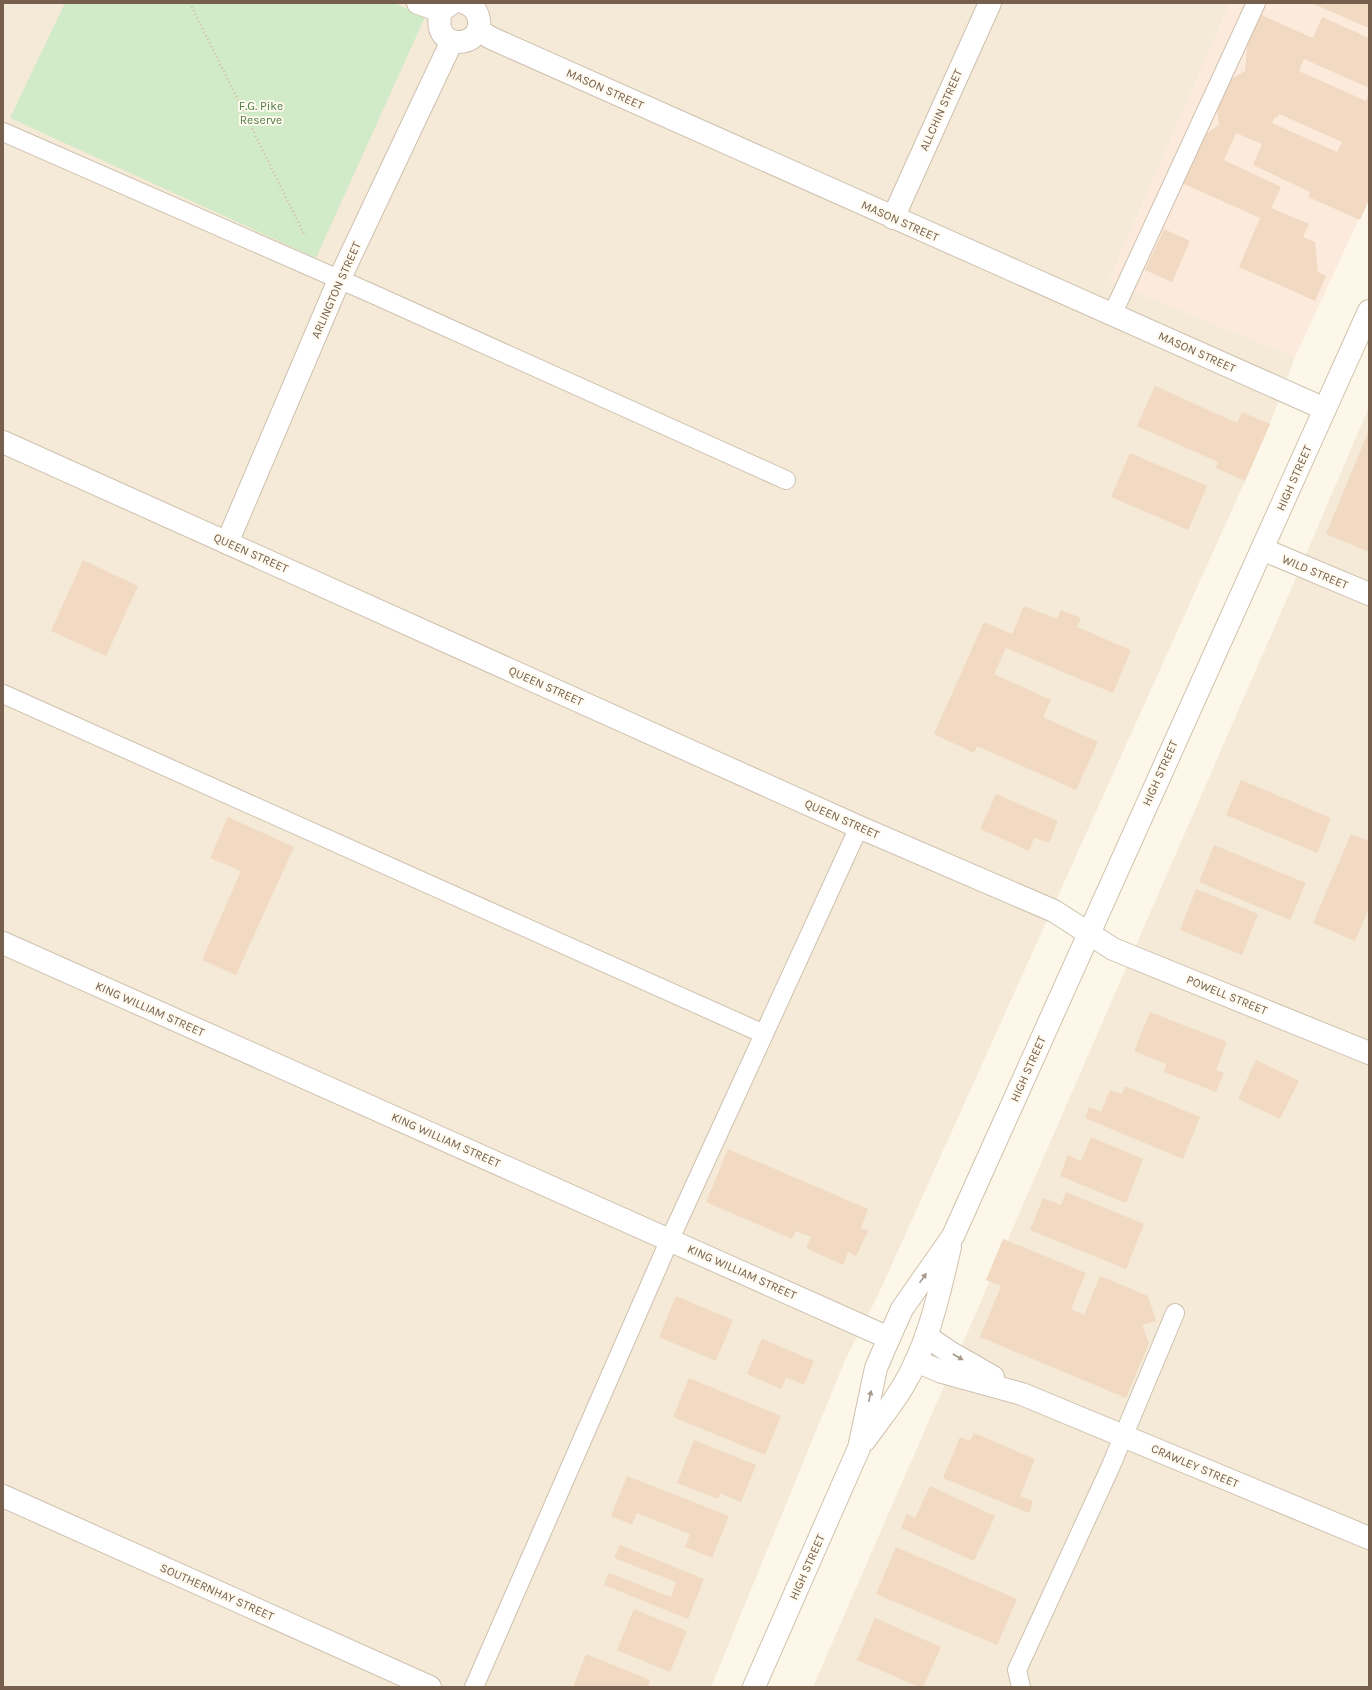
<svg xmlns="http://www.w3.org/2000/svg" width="1372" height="1690" viewBox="0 0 1372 1690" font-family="Karla,sans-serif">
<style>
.residential{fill:#f4ead7}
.commercial{fill:#fceadd}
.green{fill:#d1eac7}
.building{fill:#f1dac1;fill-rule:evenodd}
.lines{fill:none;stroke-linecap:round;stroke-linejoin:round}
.service-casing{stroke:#cec0af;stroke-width:20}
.minor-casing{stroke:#cec0af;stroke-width:24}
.secondary-casing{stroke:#d1c1ac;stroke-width:24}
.path{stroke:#d6bda3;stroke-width:2.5;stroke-dasharray:1 3;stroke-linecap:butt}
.service{stroke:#fff;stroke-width:18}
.minor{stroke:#fff;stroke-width:22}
.secondary{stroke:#fff;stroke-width:22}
.oneway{fill:#a6988b}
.labels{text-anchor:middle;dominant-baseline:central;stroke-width:4;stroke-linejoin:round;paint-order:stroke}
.street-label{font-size:12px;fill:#76604d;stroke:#fffaef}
.park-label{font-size:12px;fill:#4e7c44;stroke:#fffaef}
</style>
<rect width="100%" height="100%" fill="#fcf7e9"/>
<g class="residential">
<polygon points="3,3 1230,3 1109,281 1295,357 1270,424 1245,481 878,1295 846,1358 711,1687 3,1687"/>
<polygon points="1369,407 1369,1687 813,1687 1289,594"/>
</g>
<polygon class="commercial" points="1230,3 1369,3 1369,197 1295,357 1109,281"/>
<polygon class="green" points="65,3 394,3 425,17 316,258 10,118"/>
<g class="building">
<polygon points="1311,3 1369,3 1369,28"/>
<path d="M1259,14L1313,38L1322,17L1369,38V88L1304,59L1299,71L1366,101L1369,93V200L1360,220L1308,197L1310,192L1253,165L1262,144L1236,133L1224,160L1281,187L1271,208L1309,224L1303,237L1315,242L1318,272L1326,276L1315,301L1239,267L1260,218L1182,183L1203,135L1219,125L1217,108L1228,81L1245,71L1248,39ZM1279,114L1342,142L1337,152L1272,123L1275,117L1277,118Z"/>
<polygon points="1164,229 1190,241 1172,282 1145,270"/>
<polygon points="1155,386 1237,423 1242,412 1270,424 1245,481 1216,468 1218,462 1137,426"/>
<polygon points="1369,430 1369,552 1326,534"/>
<polygon points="1130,453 1207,486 1188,530 1111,497"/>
<polygon points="83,560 138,586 106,656 51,631"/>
<polygon points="1024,606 1057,619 1061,610 1081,618 1077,627 1131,650 1113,693 1006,648 994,674 1051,700 1043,717 1098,742 1076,790 977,746 974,753 934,734 984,622 1012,634"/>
<polygon points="1241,780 1331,818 1317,853 1226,815"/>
<polygon points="996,794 1058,821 1049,843 1034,838 1029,851 980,829"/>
<polygon points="228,817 294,847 236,975 202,960 241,871 210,858"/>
<polygon points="1351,834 1369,841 1369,908 1355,941 1313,923"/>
<polygon points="1214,845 1306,883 1290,920 1199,882"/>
<polygon points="1196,889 1258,914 1242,955 1180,930"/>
<polygon points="1150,1012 1227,1042 1216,1070 1224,1073 1216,1092 1164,1072 1166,1064 1134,1051"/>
<polygon points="1256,1060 1299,1081 1280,1119 1238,1099"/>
<polygon points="1125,1086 1200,1117 1183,1159 1085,1118 1089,1107 1101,1112 1110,1090 1122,1094"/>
<polygon points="1091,1137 1143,1159 1126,1203 1060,1176 1068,1155 1081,1161"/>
<polygon points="728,1149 868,1209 861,1228 868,1231 856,1256 848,1252 843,1265 806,1248 811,1237 796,1231 792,1239 706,1202"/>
<polygon points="1066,1192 1144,1224 1126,1269 1030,1230 1043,1198 1061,1205"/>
<polygon points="1003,1239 1086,1273 1071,1309 1084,1315 1100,1276 1148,1296 1156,1321 1142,1325 1149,1343 1126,1398 980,1337 1001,1286 986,1280"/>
<polygon points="676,1296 733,1320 716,1361 659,1337"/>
<polygon points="762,1339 814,1361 804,1385 786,1377 781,1389 747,1374"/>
<polygon points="689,1378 781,1416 765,1455 673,1417"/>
<polygon points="974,1433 1035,1459 1020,1496 1033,1501 1029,1513 943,1478 960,1437 970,1441"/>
<polygon points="694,1440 756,1465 741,1502 720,1493 718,1499 677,1483"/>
<polygon points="627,1476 729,1516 712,1558 685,1547 690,1534 637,1513 632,1525 611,1516"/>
<polygon points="930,1486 995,1516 974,1561 901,1528 907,1514 915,1518"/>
<polygon points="620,1545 704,1579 688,1619 604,1585 609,1573 671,1597 676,1582 614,1558"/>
<polygon points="896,1547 1017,1599 997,1645 876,1594"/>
<polygon points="634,1609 687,1631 670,1672 617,1650"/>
<polygon points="875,1618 941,1647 923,1687 919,1687 857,1660"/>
<polygon points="586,1654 650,1680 648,1687 573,1687"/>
</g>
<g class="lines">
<g class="service-casing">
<g id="service">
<polyline points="3,132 375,295 786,480"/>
<polyline points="1112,315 1256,3"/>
<polyline points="3,694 764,1034"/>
<polyline points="474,1687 670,1239 859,827"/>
<polyline points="1021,1687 1017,1670 1110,1468 1175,1313"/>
</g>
</g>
<g class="minor-casing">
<g id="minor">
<polyline points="418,3 441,11"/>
<path d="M452,3L441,11C429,54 488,49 478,16C476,10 471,5 465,3"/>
<polyline points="478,30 491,38 1325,409"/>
<polyline points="893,218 990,3"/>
<polyline points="3,442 859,827 1054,911 1113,949 1369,1053"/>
<polyline points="227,543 339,280 452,41"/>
<polyline points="1262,549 1369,594"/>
<polyline points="3,943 889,1338"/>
<polyline points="926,1336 951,1353 993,1377"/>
<polyline points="916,1361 942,1372 1022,1394 1369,1538"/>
<polyline points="3,1496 430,1687"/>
</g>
</g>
<g class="secondary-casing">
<g id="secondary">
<path d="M865,1440C877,1423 891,1406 902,1388C928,1346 939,1294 950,1247"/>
<polyline points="754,1687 859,1448 876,1368 889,1338 902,1309 953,1236 1369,311"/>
</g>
</g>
<polyline class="path" points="190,3 305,236"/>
<use href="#service" class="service"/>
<use href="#minor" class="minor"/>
<use href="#secondary" class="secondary"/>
</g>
<defs><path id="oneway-solid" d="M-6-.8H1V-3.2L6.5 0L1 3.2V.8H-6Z"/></defs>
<g class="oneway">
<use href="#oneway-solid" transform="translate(923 1278) rotate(-55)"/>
<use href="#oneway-solid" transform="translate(958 1357) rotate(30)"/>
<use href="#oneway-solid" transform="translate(870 1396) rotate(-78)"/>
</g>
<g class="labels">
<g class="street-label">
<text transform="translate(605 89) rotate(24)">MASON STREET</text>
<text transform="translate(941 110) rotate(-66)">ALLCHIN STREET</text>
<text transform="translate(900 221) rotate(24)">MASON STREET</text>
<text transform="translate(336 290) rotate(-66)">ARLINGTON STREET</text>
<text transform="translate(1197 352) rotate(24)">MASON STREET</text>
<text transform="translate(1294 478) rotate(-66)">HIGH STREET</text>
<text transform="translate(251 553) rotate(24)">QUEEN STREET</text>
<text transform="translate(1315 572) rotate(23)">WILD STREET</text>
<text transform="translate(546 686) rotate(24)">QUEEN STREET</text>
<text transform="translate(1160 773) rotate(-66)">HIGH STREET</text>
<text transform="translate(842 819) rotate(24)">QUEEN STREET</text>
<text transform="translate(1227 995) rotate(22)">POWELL STREET</text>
<text transform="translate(150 1009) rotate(24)">KING WILLIAM STREET</text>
<text transform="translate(1028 1069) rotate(-66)">HIGH STREET</text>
<text transform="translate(446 1140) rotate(24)">KING WILLIAM STREET</text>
<text transform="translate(742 1272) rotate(24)">KING WILLIAM STREET</text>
<text transform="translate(1195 1466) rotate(23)">CRAWLEY STREET</text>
<text transform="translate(807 1567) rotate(-66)">HIGH STREET</text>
<text transform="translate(217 1592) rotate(24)">SOUTHERNHAY STREET</text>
</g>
<g class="park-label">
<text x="261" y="106">F.G. Pike<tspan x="261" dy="14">Reserve</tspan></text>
</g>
</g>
<rect width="1372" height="1690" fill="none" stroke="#76604d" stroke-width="8"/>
</svg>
